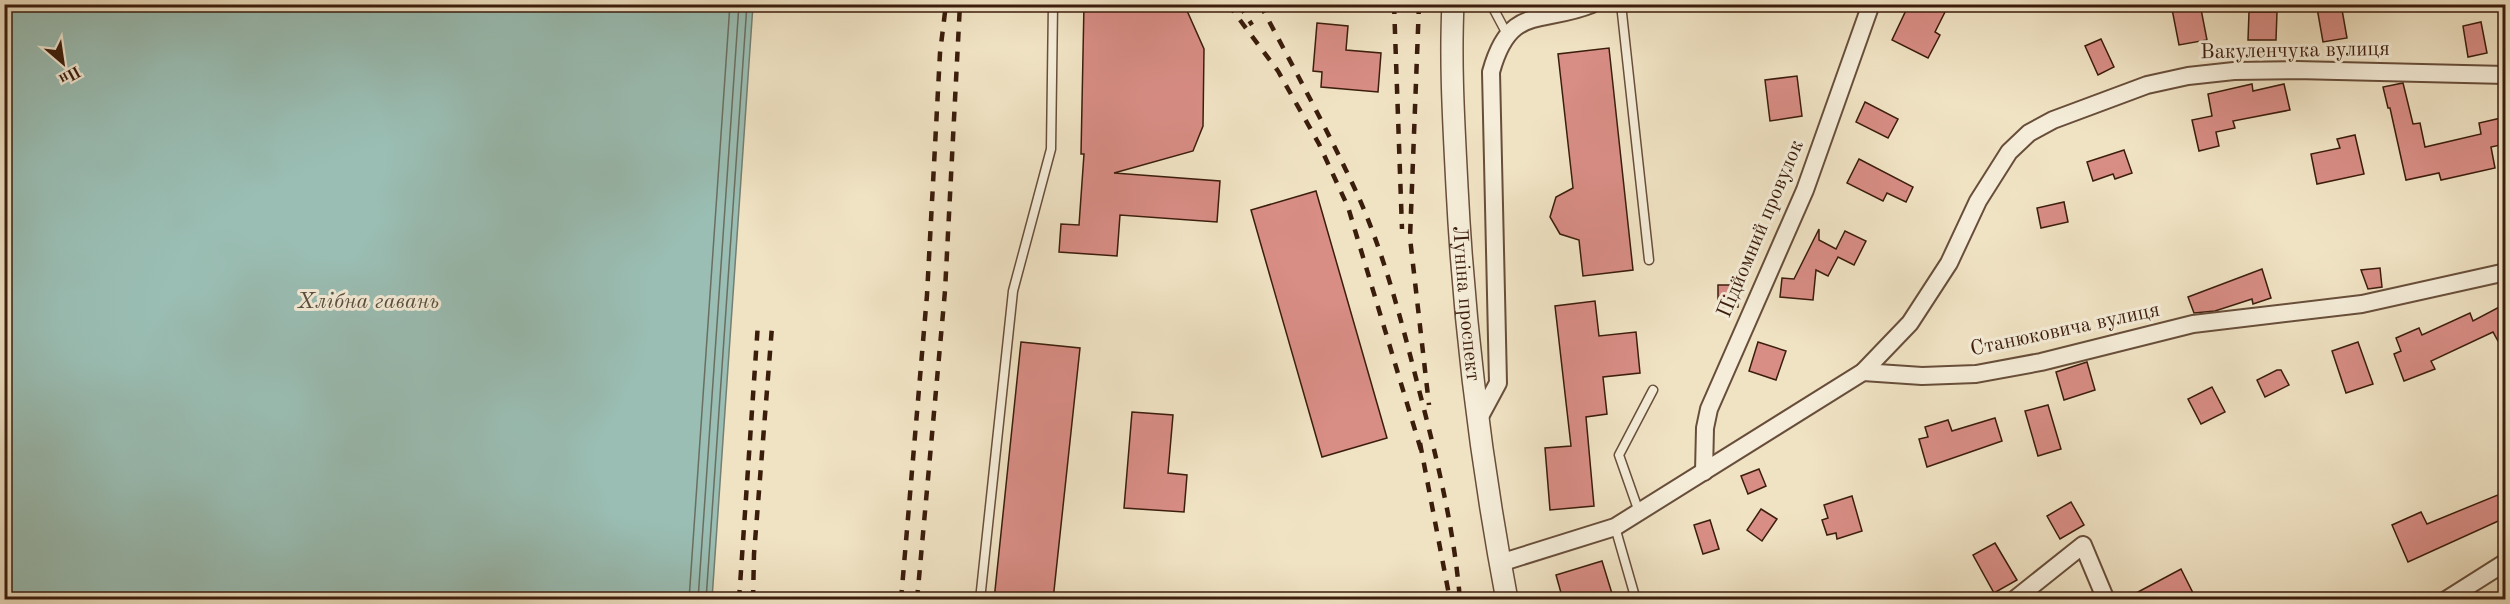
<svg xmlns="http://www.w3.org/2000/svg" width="2510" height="604" viewBox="0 0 2510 604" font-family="'Old Standard TT',serif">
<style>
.water{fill:#9abeb4;stroke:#747e71;stroke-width:1.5}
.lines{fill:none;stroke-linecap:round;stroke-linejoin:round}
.shore{stroke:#6a6e60;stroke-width:1.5}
.building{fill:#d88d85;stroke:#3b1d0c;stroke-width:1.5}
.service-casing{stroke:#684e3a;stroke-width:11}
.minor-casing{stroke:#684e3a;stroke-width:20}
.tertiary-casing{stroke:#684e3a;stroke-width:24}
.service{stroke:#f5edd9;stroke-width:8}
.minor{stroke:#f5edd9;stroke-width:16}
.tertiary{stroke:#f5edd9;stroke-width:21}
.rail{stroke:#3b1d0c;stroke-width:4.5;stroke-dasharray:10 10;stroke-linecap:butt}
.labels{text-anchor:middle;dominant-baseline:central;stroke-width:6;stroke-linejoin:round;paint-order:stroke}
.street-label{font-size:21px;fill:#3b1d0c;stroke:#f5edd9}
.water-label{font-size:22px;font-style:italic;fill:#584d3e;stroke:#f5edd9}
</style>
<rect width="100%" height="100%" fill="#f0e3c4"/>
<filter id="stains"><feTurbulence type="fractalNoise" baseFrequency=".00333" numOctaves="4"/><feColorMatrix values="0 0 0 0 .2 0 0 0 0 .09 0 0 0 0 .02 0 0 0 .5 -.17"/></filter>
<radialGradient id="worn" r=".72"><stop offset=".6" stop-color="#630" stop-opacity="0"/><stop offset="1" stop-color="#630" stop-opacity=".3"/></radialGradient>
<polygon class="water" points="4,5 753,5 712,599 5,599"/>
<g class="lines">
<g class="shore">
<polyline points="689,600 730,4"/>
<polyline points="698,600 739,4"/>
<polyline points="706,600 747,4"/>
</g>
</g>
<g class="building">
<polygon points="1084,4 1184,4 1204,49 1203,126 1193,151 1114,173 1220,181 1217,222 1120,215 1117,256 1059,252 1061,224 1079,225 1084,154 1081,154"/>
<polygon points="1909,4 1949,4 1935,32 1940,35 1928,58 1892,40"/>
<polygon points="2171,4 2200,4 2207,40 2179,45"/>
<polygon points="2341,4 2347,38 2323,42 2317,8"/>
<polygon points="2249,12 2277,12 2276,40 2248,40"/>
<polygon points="2481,22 2487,53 2468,57 2463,26"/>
<polygon points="1317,23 1348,26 1346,50 1381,53 1378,92 1321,87 1322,72 1313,71"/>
<polygon points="2101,39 2114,67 2098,75 2085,46"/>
<polygon points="1609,48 1633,270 1583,276 1579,240 1560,234 1550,217 1556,197 1573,188 1558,54"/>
<polygon points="1797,76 1802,116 1770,121 1765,80"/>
<polygon points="2403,83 2413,124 2420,123 2425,147 2481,134 2479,123 2501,118 2505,144 2491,147 2495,168 2441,180 2439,173 2406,180 2390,108 2388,108 2383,87"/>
<polygon points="2252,84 2253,91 2284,84 2290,110 2233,121 2235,128 2216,132 2219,146 2199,151 2192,120 2212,116 2208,94"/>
<polygon points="1865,102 1898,119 1888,138 1856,122"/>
<polygon points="2355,135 2364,174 2317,184 2311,154 2340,148 2337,139"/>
<polygon points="2124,150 2132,173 2115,179 2113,174 2093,181 2087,162"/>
<polygon points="1859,159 1913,187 1906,202 1887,193 1883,201 1847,183"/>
<polygon points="1316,191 1387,438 1322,457 1251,210"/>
<polygon points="2064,202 2068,222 2041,228 2037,208"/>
<polygon points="1819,229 1819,240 1836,249 1845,231 1866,241 1854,265 1838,257 1828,276 1816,270 1813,300 1780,297 1782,278 1794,279"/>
<polygon points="2380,268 2382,287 2368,289 2361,270"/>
<polygon points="2262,269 2271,298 2253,304 2252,299 2215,311 2194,313 2188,297"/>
<polygon points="1718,285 1737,285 1738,307 1718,307"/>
<polygon points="1595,301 1599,336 1636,332 1640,373 1603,377 1607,414 1586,417 1594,506 1550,510 1545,448 1571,446 1555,306"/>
<polygon points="2505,304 2505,354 2493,332 2431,361 2435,369 2404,381 2394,354 2401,351 2396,338 2419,328 2422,335 2470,313 2473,321"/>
<polygon points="1021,342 1080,348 1053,600 994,600"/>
<polygon points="1758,342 1786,351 1776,380 1749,371"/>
<polygon points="2358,342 2373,384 2346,393 2332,351"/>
<polygon points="2087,362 2095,390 2064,400 2056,372"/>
<polygon points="2277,370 2281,370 2289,385 2265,397 2257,380"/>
<polygon points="2212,387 2225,412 2201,424 2188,399"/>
<polygon points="2048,405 2061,449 2038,456 2025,411"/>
<polygon points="1132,412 1173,415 1168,473 1187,475 1184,512 1124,508"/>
<polygon points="1995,418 2002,441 1927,467 1919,439 1928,437 1925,427 1948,420 1952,431"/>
<polygon points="1759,469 1766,486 1748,494 1741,476"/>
<polygon points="2505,492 2505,518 2408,562 2392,525 2421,512 2427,524"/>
<polygon points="1852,496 1862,531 1837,539 1836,533 1827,535 1822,520 1828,518 1824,505"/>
<polygon points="2071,502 2084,525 2060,539 2047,516"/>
<polygon points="1761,509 1777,519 1762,541 1747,530"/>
<polygon points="1710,520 1719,549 1703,554 1694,525"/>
<polygon points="1995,543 2017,580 1994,593 1973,555"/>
<polygon points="1602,561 1614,600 1563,600 1556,575"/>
<polygon points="2181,569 2193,593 2181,600 2123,600"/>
</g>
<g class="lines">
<g class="service-casing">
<g id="service">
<polyline points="1491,4 1508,36"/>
<polyline points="1621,4 1649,260"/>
<polyline points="1639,512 1619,455 1653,390"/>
<polyline points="1615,527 1636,600"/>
<polyline points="980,600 1013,291 1051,149 1053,4"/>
</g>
</g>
<g class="minor-casing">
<g id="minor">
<polyline points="1863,372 1922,376 1976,374 2041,362 2193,324 2362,304 2506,272"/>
<path d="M1477,422L1498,383L1491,72C1510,3 1541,25 1592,4"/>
<polyline points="1704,472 1705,428 1709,409 1805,190 1871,4"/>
<polyline points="1500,563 1615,527 1863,372 1910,323 1949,263 1978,201 2009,152 2029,133 2053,120 2147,85 2188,76 2234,71 2296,70 2506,75"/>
<polyline points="2014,600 2083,545 2106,600"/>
<polyline points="2446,600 2506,562"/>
</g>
</g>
<g class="tertiary-casing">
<g id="tertiary">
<path id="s1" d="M1453,4C1450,65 1454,127 1457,187C1464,326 1481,463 1507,600"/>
</g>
</g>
<use href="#service" class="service"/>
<use href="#minor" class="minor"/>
<use href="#tertiary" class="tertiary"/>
<g class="rail">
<polyline points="1228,4 1278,71 1319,144 1348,207 1421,450"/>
<polyline points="1239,4 1252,25"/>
<path d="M1260,4C1292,65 1325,125 1354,187C1383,249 1401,319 1418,386C1436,455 1454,527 1460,600"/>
<polyline points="1394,4 1402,229"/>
<polyline points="1419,4 1410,238 1429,405"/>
<polyline points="1420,443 1450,600"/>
<polyline points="739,600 758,323"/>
<polyline points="753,600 754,554 772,327"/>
<polyline points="901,600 927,295 940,53 946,4"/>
<polyline points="917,600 945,291 960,4"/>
</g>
</g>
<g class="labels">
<g class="street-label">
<text transform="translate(2295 51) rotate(-1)">Вакуленчука вулиця</text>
<text transform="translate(1761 229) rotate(-67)">Підйомний провулок</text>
<text stroke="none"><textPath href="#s1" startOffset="300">Луніна проспект</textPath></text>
<text transform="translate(2065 330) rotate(-12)">Станюковича вулиця</text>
</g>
<g class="water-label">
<text x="368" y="302">Хлібна гавань</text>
</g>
</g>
<rect width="2510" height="604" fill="none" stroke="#f0e3c4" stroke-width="24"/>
<rect x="6" y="6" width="2498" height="592" fill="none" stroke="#3b1d0c" stroke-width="3"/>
<rect x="12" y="12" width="2486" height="580" fill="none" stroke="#3b1d0c" stroke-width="1.5"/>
<g transform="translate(63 63) rotate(151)" stroke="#f5edd9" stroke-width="4.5" paint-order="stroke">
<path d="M0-4.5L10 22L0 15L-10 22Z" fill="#3b1d0c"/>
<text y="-9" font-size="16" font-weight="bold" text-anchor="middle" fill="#3b1d0c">Пн</text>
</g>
<rect width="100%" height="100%" filter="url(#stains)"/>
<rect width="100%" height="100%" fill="url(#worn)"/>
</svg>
